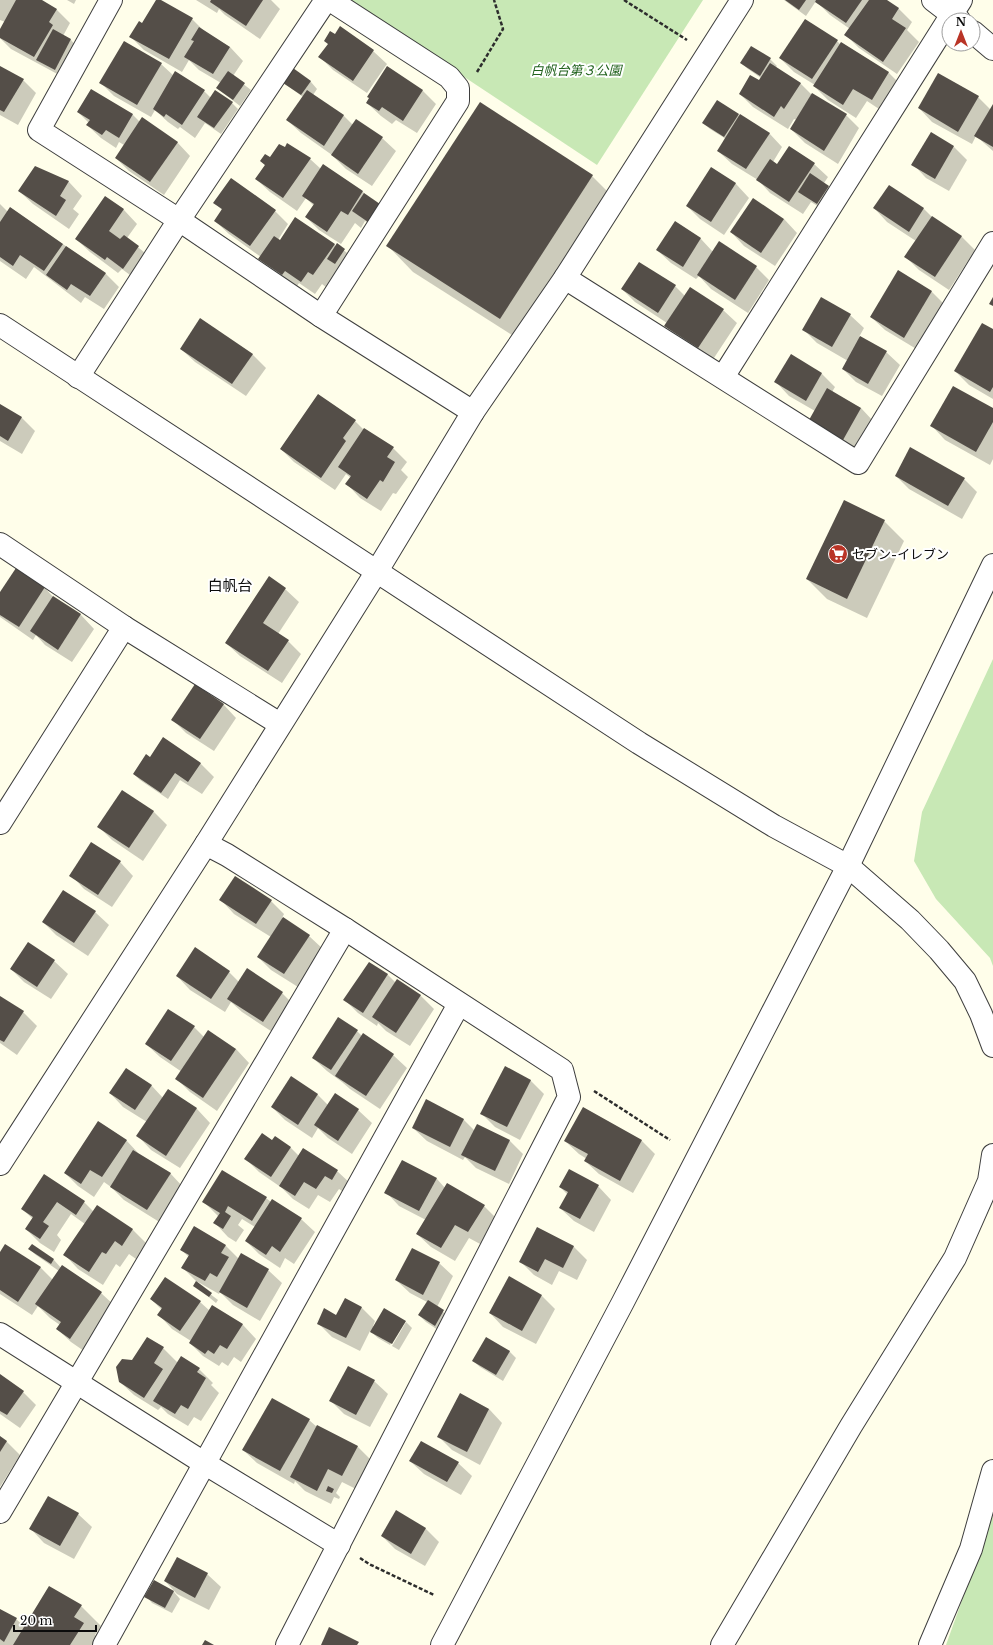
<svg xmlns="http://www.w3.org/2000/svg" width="993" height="1645" viewBox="0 0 993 1645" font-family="'Libre Baskerville','Noto Sans JP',serif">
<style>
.green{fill:#c8e8b5}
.shadow{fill:#0003}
.building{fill:#544e48}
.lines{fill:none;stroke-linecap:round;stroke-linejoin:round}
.minor-casing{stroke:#3e3e3e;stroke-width:24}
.tertiary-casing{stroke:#3e3e3e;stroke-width:24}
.path{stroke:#2d2d2d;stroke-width:2.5;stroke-dasharray:4 2;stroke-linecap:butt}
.minor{stroke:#fff;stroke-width:22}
.tertiary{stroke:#fff;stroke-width:22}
.labels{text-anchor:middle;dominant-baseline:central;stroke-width:4;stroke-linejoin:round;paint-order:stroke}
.park-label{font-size:13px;font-style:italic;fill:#21621d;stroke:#fff}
.poi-label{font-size:13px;fill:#0b0b0b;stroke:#fff;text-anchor:start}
.quarter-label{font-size:15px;fill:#0b0b0b;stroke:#fff}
</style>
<rect width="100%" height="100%" fill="#fffeea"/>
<g class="green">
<polygon points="348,0 703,0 597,165"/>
<polygon points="993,659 993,966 990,958 936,899 914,861 922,812"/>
<polygon points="993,1514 993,1645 946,1645"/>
</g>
<g class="shadow">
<polygon points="0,0 39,0 56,9 70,23 63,36 71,40 77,47 61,76 11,49 0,38 0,31 5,22 0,20"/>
<polygon points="67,0 76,0 74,4"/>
<polygon points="157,0 159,0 192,19 205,32 230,47 243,61 233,76 251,90 240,106 217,88 221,83 199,70 189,60 182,72 144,50 131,37 142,25"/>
<polygon points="196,0 271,0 280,9 260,39 225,15 219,9 217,13"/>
<polygon points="784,0 885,0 899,9 912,22 907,30 919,42 897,74 859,48 846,35 850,29 830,15 816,1 806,16"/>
<polygon points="340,28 373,51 387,64 367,93 333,70 320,57"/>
<polygon points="837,41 841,45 842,43 889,73 902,86 885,113 867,101 856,118 828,100 814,86 815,85 794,72 780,58"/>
<polygon points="770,59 777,66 775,68 800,83 812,95 846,115 859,128 838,164 805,143 791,129 797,120 794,119 788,129 753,107 740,94 759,82 761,78 748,69 741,63"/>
<polygon points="161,64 174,76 176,73 204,91 211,98 232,103 238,109 221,134 205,123 195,138 180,127 178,129 168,122 155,110 151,117 114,96 100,82"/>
<polygon points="0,67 23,80 36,93 18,125 0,115"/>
<polygon points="388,67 423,91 436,104 417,133 396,120 392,124 381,116 367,103"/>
<polygon points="293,70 311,82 317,89 313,95 344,116 353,125 382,138 396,151 372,186 346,169 332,155 301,133 287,120 303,97 284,83"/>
<polygon points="91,90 133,115 140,122 177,142 190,156 164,195 129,171 116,158 124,145 119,142 116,148 101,138 87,125 89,123 78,112"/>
<polygon points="978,97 991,110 993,106 993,151 976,136 972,144 932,122 919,108"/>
<polygon points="738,115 769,133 782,147 773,162 777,165 814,164 828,177 824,183 835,193 824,210 811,202 803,214 770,193 758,180 732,164 718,151 726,139 710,129 703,123"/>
<polygon points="954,147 967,160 949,191 926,178 913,164"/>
<polygon points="270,158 310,159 321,169 323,165 363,192 369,198 375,228 365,221 361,228 355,223 341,244 319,230 306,217 314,206 306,198 297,211 270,192 256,179 265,165 261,161"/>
<polygon points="35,168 69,182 82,196 73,209 79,214 69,229 33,204 19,191"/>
<polygon points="712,168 736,184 749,198 724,235 700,219 687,206"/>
<polygon points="592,176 618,202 526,344 413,272 388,246"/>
<polygon points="889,186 924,209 932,217 962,237 975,250 949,290 919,270 906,257 916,241 887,222 874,208"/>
<polygon points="106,198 124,210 137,224 127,238 145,253 130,275 122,269 118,273 90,252 76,239"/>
<polygon points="215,203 275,211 288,224 278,240 280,241 334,244 336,247 337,245 351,256 327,288 322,284 315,294 299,283 296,288 273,273 260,259 261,257 229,234 215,221 223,211"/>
<polygon points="0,204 8,212 11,208 106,274 119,287 104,309 85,297 81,303 34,267 26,279 0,261"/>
<polygon points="784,219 797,233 775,266 744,246 731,232"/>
<polygon points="675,222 701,239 713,252 756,267 769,280 748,313 711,289 699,276 696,279 671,263 657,250"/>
<polygon points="639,263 675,286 685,296 723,310 737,323 712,361 679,339 665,325 667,323 635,302 622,289"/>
<polygon points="898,272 932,292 945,305 918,350 885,330 871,317"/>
<polygon points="850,315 864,328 859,337 886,352 900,365 882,396 856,382 843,369 848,361 817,343 804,330"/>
<polygon points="993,331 993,399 969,385 955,371"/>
<polygon points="181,349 252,354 266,368 246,396 195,362"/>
<polygon points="792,356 822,374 835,387 832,392 861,408 874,422 857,452 824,434 815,411 789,396 776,382"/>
<polygon points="0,405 22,418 35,431 22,454 0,441"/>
<polygon points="993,409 993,459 990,465 945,440 932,426"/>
<polygon points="355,421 364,430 393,448 407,462 401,470 408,477 396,494 393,493 381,511 360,498 347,484 351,478 346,474 335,490 294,462 281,449"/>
<polygon points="896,476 964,479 977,492 962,519 909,489"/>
<polygon points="884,521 904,541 867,618 827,599 807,579"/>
<polygon points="16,569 45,588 54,598 81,615 94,629 72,662 45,645 36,635 33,640 0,617 0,594"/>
<polygon points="285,589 299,602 278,634 288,641 301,654 282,683 240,656 226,643"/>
<polygon points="223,704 236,718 214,751 186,733 172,719"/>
<polygon points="150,758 200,763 214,777 202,794 180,780 168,799 140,780 134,774"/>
<polygon points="153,811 167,825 143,861 112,840 99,827"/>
<polygon points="120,862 133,876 112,907 84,889 71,875"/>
<polygon points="221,900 271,901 284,914 282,918 309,936 323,949 298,987 271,970 258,957 271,937 234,914"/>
<polygon points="95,912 109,925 88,956 56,935 43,922"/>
<polygon points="54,961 68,974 51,999 24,982 11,969"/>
<polygon points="369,963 388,975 396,983 420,995 434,1009 410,1046 386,1031 378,1023 377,1026 358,1013 345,1000"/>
<polygon points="229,972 239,982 282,993 295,1006 277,1035 242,1012 231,1002 225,1012 190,990 177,976"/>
<polygon points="0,997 23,1012 37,1026 17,1055 0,1043"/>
<polygon points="194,1027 204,1037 236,1049 249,1063 217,1111 190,1092 177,1079 182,1072 160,1057 146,1044"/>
<polygon points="357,1031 362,1036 393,1055 407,1068 380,1109 350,1089 342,1082 327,1071 313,1058"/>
<polygon points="291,1077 318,1095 328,1105 358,1110 372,1123 352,1154 328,1138 318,1128 312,1138 285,1120 272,1107"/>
<polygon points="530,1080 544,1094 520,1140 495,1127 481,1113"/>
<polygon points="151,1085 163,1098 168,1091 197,1109 210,1123 180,1168 151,1150 138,1136 147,1122 123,1107 110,1093"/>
<polygon points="584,1108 642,1141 655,1154 633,1193 599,1174 585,1161 587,1159 579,1154 565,1141"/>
<polygon points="463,1119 475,1131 477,1125 510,1141 523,1154 509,1184 476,1168 465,1157 463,1160 427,1141 413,1128"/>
<polygon points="275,1137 291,1148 299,1156 337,1171 351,1184 345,1193 339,1189 330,1202 318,1195 309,1209 293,1199 282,1188 259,1172 246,1159 272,1141"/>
<polygon points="126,1140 139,1154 170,1173 183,1187 161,1223 124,1200 111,1187 104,1182 94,1197 78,1186 65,1173"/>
<polygon points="403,1161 437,1179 445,1188 484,1206 497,1219 482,1245 469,1238 455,1261 431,1247 417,1234 426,1220 399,1206 386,1192"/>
<polygon points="44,1176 84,1202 94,1212 97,1206 133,1230 146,1243 136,1259 129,1254 120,1267 116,1264 103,1285 78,1269 65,1255 85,1224 71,1214 57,1235 61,1240 54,1252 40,1243 26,1229 33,1219 22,1209"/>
<polygon points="598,1186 611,1200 594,1232 574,1221 560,1208 568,1195 560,1187"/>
<polygon points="266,1198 271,1202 301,1219 315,1232 294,1264 285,1258 280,1268 259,1254 246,1241 255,1227 242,1219 238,1225 244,1230 236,1242 228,1237 215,1223 219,1217 204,1202"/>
<polygon points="195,1227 226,1246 239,1259 268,1270 282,1283 260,1321 233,1305 220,1292 219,1294 198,1282 197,1284 218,1300 216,1303 194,1285 197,1282 183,1268 189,1257 181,1250"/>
<polygon points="537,1229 574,1247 587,1260 577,1280 559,1271 552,1285 534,1275 521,1262"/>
<polygon points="5,1245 41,1268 53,1280 59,1271 36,1255 29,1249 32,1245 54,1260 61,1268 101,1293 115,1306 84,1351 71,1342 57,1329 60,1325 50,1318 38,1306 32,1315 0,1294 0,1254"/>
<polygon points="439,1263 453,1276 437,1307 450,1318 441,1332 426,1322 419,1315 427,1302 410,1293 396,1280"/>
<polygon points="542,1296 555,1309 536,1344 503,1327 490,1313"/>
<polygon points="151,1299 200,1302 210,1311 213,1307 243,1325 256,1339 241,1362 234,1357 228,1366 222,1362 219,1366 203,1356 190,1343 191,1341 172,1329 159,1315 162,1310"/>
<polygon points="345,1300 362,1308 375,1321 373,1326 374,1327 385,1309 405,1322 404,1322 390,1345 378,1338 370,1331 360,1351 332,1337 318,1323 337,1316"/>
<polygon points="406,1322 412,1328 399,1350 392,1346"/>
<polygon points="163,1348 178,1363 199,1369 213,1383 211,1385 219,1393 201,1421 194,1417 188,1426 168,1414 161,1407 158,1410 134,1395 120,1382 133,1361"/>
<polygon points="509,1351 516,1358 503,1381 480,1367 473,1361"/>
<polygon points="0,1375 23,1392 36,1405 20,1428 0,1414"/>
<polygon points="374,1381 388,1394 370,1427 344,1414 331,1401"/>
<polygon points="460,1394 489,1409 502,1423 480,1465 452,1450 438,1436"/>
<polygon points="309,1420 317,1427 357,1446 371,1460 356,1489 342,1482 336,1493 340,1497 339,1499 334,1497 331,1504 305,1491 295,1481 294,1484 257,1463 243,1450"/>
<polygon points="0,1438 6,1441 20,1455 0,1487"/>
<polygon points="410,1461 458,1463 472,1476 461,1495 424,1474"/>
<polygon points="78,1514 92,1527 74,1559 44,1543 31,1529"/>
<polygon points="425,1528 439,1542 425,1566 395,1549 382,1536"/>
<polygon points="207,1574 221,1587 209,1610 177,1594 165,1581"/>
<polygon points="154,1582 174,1592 180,1599 172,1613 152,1603 146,1596"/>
<polygon points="81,1606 101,1626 95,1635 103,1643 102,1645 0,1645 0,1610 16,1619 25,1627"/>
</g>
<g class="building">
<polygon points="16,0 42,0 57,9 49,22 53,25 34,57 0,38 0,29"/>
<polygon points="156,0 161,0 193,18 169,59 129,37 139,21 142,23"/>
<polygon points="211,0 263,0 246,26 210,2"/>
<polygon points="785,0 806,0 799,10"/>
<polygon points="816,0 862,0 846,23 815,2"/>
<polygon points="869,0 887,0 899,8 892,19 906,28 883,62 844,35"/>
<polygon points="805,19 838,40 812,79 779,58"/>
<polygon points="340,26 374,50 353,81 318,57 328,44 324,41 330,31 335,34"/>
<polygon points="199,27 230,47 213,74 184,57 194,41 191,40"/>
<polygon points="53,29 71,39 55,70 36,60"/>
<polygon points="124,41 162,63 137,105 99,83"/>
<polygon points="841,42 889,72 872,100 853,89 843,105 813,86"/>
<polygon points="751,46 771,58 760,76 740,63"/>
<polygon points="770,63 801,83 784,109 781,106 774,117 739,94 750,75 759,80"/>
<polygon points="0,66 24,79 4,112 0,110"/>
<polygon points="387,66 423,90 403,121 382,107 379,111 366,103 369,98 367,97"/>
<polygon points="293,68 311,81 301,95 283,83"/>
<polygon points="175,71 205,90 182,125 166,114 164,117 153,109"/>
<polygon points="228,71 245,83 233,100 216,88"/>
<polygon points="938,73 979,96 958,132 918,108"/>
<polygon points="91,89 133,114 119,138 106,130 102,135 86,125 90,120 77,112"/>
<polygon points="215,90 233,102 214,128 197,117"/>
<polygon points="307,90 344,115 324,146 286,120"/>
<polygon points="812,93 847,114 824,151 790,129"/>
<polygon points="717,100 739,114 724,137 702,123"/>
<polygon points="480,102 593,175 500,319 386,246"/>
<polygon points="993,104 993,147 974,136"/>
<polygon points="740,114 770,133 746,169 717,151"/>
<polygon points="142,117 178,142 150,182 115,158"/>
<polygon points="356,119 383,137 358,174 331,155"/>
<polygon points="931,132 954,146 935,179 911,165"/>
<polygon points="287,143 311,158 283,198 255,179 265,165 260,161 265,154 270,157 279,144 285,147"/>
<polygon points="789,146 815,163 789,202 756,180 770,159 777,164"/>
<polygon points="323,164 363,191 348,215 341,211 327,232 305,217 314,204 302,196"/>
<polygon points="35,166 69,181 60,196 66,200 56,216 18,191"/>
<polygon points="711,167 736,183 711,222 686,206"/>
<polygon points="810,173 829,186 817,204 798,192"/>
<polygon points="231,178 276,210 250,246 214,221 222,209 213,203"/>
<polygon points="889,185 924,208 909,232 873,208"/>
<polygon points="364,193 380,204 368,222 352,211"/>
<polygon points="105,196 124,209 109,231 120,239 124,235 139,246 123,269 107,257 105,260 75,239"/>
<polygon points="753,198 784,219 761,253 730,232"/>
<polygon points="10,207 63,244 44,271 20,255 13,266 0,257 0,222"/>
<polygon points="932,216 962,236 935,277 904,257"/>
<polygon points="295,217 335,244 313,275 308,272 301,282 285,271 282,275 258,259 274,236 280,240"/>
<polygon points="675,221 701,238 683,267 656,250"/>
<polygon points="719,241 757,266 735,300 697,275"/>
<polygon points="337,243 345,249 335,264 327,259"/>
<polygon points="66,246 106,273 90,296 71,284 67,290 46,275"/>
<polygon points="639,262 676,285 658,313 621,289"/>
<polygon points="898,270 932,291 904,338 870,317"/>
<polygon points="690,287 724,309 698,348 664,326"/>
<polygon points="821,297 851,314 832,347 802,330"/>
<polygon points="993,297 993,306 989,304"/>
<polygon points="200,318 253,354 232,384 180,349"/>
<polygon points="982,323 993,329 993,387 990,392 954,371"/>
<polygon points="860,336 887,351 868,384 842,369"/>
<polygon points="791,354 822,373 806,401 774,382"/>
<polygon points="953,386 993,408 993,422 976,452 930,426"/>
<polygon points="827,388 861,408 843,440 809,420"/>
<polygon points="318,394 356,420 343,438 346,441 321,478 280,449"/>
<polygon points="0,404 22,417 8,441 0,436"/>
<polygon points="364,428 394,447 387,457 395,462 383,482 380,480 367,499 345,484 351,476 338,467"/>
<polygon points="910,447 965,478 948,506 895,476"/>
<polygon points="844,500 885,520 847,599 806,579"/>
<polygon points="16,568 45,587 19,627 0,615 0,592"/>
<polygon points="269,576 286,588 263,623 289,640 268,671 225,643"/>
<polygon points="53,596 81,614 58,650 30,631"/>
<polygon points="195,684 224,704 200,739 171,720"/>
<polygon points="163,737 201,763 188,782 175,773 161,793 133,774 146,754 150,757"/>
<polygon points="122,790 154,811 129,848 97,827"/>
<polygon points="91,842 121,861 98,895 69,876"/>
<polygon points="235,876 272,900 256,924 219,900"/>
<polygon points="63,890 96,911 74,943 42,922"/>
<polygon points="283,917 310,935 284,974 257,957"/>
<polygon points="28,942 55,960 37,987 10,969"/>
<polygon points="195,947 230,971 211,999 176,976"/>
<polygon points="369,962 388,974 363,1013 343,1000"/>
<polygon points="247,968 283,992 263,1022 227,999"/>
<polygon points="397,979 421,995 396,1033 372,1017"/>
<polygon points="0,996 24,1011 4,1042 0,1040"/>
<polygon points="168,1009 195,1026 171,1061 145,1044"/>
<polygon points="338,1017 358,1030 331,1070 312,1058"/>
<polygon points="208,1030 236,1049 203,1098 175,1079"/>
<polygon points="363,1033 394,1054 366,1096 335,1076"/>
<polygon points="505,1066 531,1080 507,1127 480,1114"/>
<polygon points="126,1068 152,1085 135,1110 109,1093"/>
<polygon points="291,1076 318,1094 298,1125 271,1107"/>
<polygon points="168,1089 197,1108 166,1156 136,1136"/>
<polygon points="335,1093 359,1109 338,1141 314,1125"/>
<polygon points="426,1099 464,1119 450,1147 412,1128"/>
<polygon points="583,1107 642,1140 620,1181 584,1161 588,1154 564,1141"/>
<polygon points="98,1121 127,1140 102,1177 90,1170 81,1184 64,1173"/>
<polygon points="477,1124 510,1140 495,1171 461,1155"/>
<polygon points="262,1133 272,1140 275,1136 291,1147 271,1177 244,1159"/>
<polygon points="303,1148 338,1170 332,1180 325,1176 316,1189 304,1182 295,1196 279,1186"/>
<polygon points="133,1150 171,1173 147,1210 110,1187"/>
<polygon points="402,1160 437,1178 419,1211 384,1193"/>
<polygon points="569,1169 599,1185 580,1219 559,1208 568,1192 559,1187"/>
<polygon points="222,1170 267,1197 252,1221 228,1206 225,1212 231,1216 223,1229 213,1223 220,1213 202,1202"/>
<polygon points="44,1174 85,1201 76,1215 57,1202 43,1222 49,1226 40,1239 25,1229 33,1217 21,1209"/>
<polygon points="447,1183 485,1205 468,1232 455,1225 441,1248 416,1234"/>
<polygon points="272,1199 302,1218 280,1252 272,1246 266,1255 245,1241"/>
<polygon points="97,1205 133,1229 122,1246 115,1241 106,1254 102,1252 89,1272 63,1255"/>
<polygon points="194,1226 226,1245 221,1253 229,1257 217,1277 210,1273 205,1281 181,1268 189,1255 180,1250"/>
<polygon points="537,1227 574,1246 563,1268 545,1259 538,1272 519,1262"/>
<polygon points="5,1244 41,1267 18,1302 0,1290 0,1252"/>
<polygon points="32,1244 54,1259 51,1264 28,1249"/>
<polygon points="412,1248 440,1262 423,1295 395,1280"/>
<polygon points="241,1253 269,1269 247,1308 219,1292"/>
<polygon points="62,1265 102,1292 70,1339 56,1329 61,1322 35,1304"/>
<polygon points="509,1276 542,1295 522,1331 489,1313"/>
<polygon points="165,1277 201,1301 180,1331 157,1315 162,1308 150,1299"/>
<polygon points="196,1281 212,1293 209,1297 193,1286"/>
<polygon points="345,1298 362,1307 346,1338 317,1324 324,1308 336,1315"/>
<polygon points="428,1300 444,1310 435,1326 418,1315"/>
<polygon points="212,1305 243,1324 227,1349 220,1345 214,1354 208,1350 205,1354 189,1343"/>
<polygon points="384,1308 406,1321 392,1344 370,1332"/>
<polygon points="147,1337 164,1347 154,1363 163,1369 144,1398 119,1382 116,1367 122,1359 132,1360"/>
<polygon points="486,1337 510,1351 496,1375 472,1361"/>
<polygon points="181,1356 200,1368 197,1372 206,1378 188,1409 181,1405 175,1414 153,1401"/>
<polygon points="348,1366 375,1380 356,1415 329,1401"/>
<polygon points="0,1374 24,1391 7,1415 0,1411"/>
<polygon points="460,1393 489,1409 467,1452 437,1437"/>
<polygon points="272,1398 310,1419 280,1471 242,1450"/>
<polygon points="317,1425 358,1446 342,1476 328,1469 317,1491 290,1477"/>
<polygon points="0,1436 7,1441 0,1452"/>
<polygon points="421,1441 459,1462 447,1482 409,1461"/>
<polygon points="328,1486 334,1489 332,1493 326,1491"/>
<polygon points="48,1496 79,1513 60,1546 29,1529"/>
<polygon points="396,1510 426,1528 411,1554 381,1536"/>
<polygon points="177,1557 208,1573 195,1598 164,1581"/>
<polygon points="154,1580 174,1591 165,1608 144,1597"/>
<polygon points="49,1586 82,1605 74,1617 84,1623 70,1645 13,1645"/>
<polygon points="0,1609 17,1618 4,1642 0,1639"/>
<polygon points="329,1627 359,1642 357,1645 321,1645"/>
<polygon points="205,1640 214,1645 202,1645"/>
</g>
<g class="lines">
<g class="minor-casing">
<g id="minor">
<polyline points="111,0 39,130 179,220 321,316 473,412"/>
<polyline points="933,0 959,20"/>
<polyline points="973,32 993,49"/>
<polyline points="565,278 858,463 993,243"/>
<polyline points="321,316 458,101 458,88 449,77 330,0"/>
<polyline points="78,377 179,220 326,0"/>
<polyline points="723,377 961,0"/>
<polyline points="0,544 124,627 280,724"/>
<polyline points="0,823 124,627"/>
<polyline points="206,844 227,855 345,929 562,1070 569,1097 287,1645"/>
<polyline points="0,1334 204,1463 339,1545"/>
<polyline points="0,1512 345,929"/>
<polyline points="104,1645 459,1004"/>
<polyline points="930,1645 971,1549 993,1471"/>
</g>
</g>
<g class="tertiary-casing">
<g id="tertiary">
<polyline points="0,325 639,743 774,826 848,866 910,920 939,950 965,981 981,1014 993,1046"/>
<polyline points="0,1164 206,844 377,571 473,412 565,278 742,0"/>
<polyline points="442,1645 623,1302 848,866 993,565"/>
<polyline points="722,1645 851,1426 955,1258 989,1181 993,1155"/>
</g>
</g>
<g class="path">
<polyline points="624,0 687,40"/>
<polyline points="477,72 503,29 494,0"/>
<polyline points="594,1091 670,1140"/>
<polyline points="360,1558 369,1564 434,1595"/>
</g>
<use href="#minor" class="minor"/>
<use href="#tertiary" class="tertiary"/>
</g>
<defs>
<g id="supermarket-disc" transform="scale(1)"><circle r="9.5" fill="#b93426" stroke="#fff"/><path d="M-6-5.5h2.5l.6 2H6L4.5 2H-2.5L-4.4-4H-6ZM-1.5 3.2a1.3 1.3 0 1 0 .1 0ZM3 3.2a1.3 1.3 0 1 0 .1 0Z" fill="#fff"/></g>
</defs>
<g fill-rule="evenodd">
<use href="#supermarket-disc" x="838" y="554"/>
</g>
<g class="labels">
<g class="park-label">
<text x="576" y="70">白帆台第３公園</text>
</g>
<g class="poi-label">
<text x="852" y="554">セブン-イレブン</text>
</g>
<g class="quarter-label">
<text x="230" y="585">白帆台</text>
</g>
</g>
<g transform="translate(961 32)"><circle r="19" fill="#ffffff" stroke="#9d9d9d"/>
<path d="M0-3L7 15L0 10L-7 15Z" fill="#b93426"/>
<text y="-6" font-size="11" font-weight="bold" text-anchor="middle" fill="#0b0b0b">N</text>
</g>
<path d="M14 1625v6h82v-6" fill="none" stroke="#0b0b0b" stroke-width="2"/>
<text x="20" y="1625" font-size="12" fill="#0b0b0b" stroke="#ffffff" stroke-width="3" paint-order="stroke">20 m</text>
</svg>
